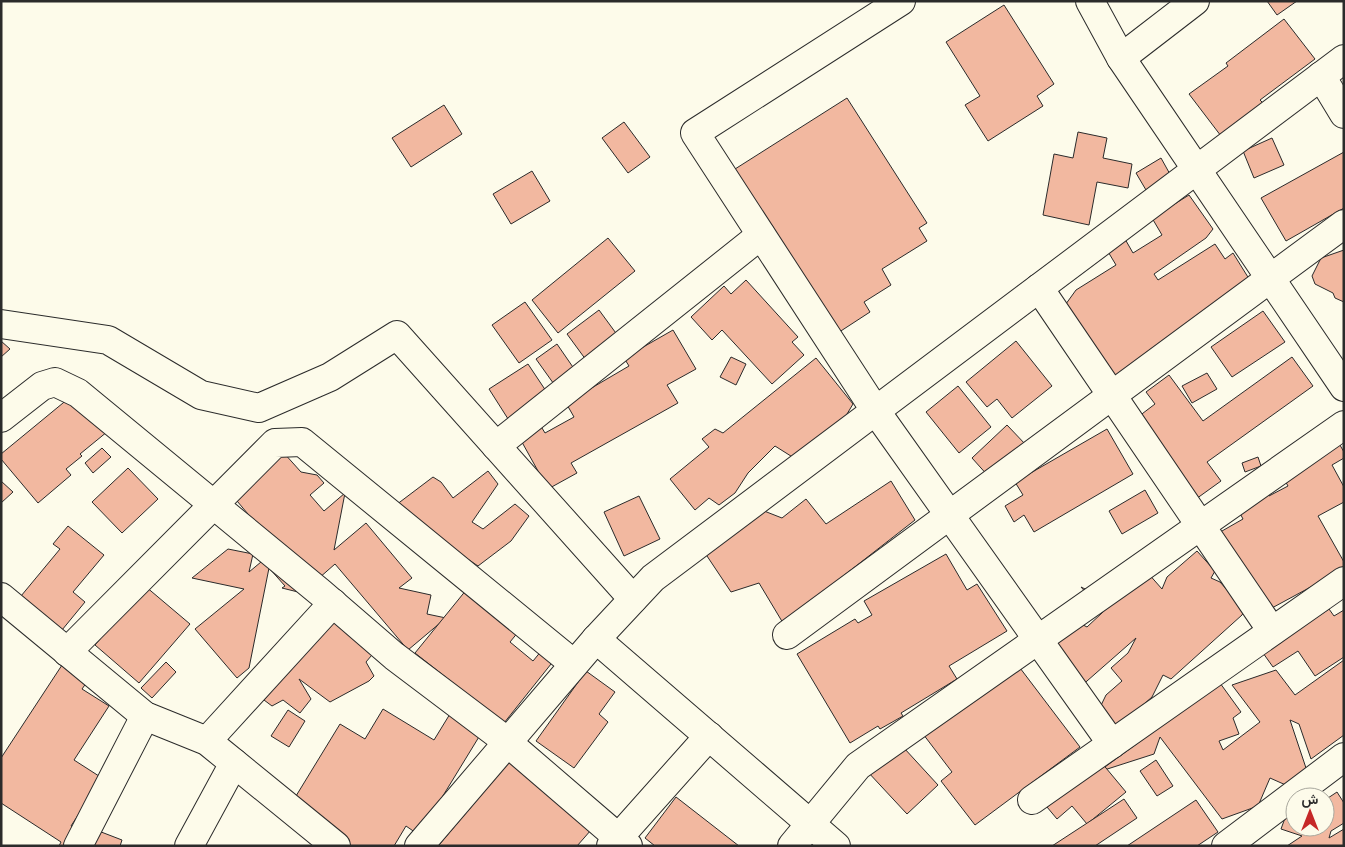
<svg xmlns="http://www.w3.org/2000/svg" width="1345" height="847" viewBox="0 0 1345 847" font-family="Mulish,Vazirmatn,sans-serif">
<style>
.building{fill:#f2b8a0;stroke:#2b2b2b}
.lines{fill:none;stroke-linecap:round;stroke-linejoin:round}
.minor-casing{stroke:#2b2b2b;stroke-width:30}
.minor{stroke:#fdfbea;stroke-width:28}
</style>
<rect width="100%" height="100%" fill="#fdfbea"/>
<g class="building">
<polygon points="1267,1 1297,1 1277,15"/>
<polygon points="1004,5 1054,84 1037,96 1043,106 988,141 965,105 980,96 946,42"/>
<polygon points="1284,19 1315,59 1260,100 1264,104 1221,136 1189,94 1228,66 1226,63"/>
<polygon points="847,98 927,223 919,228 927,241 882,269 891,285 864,302 870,312 827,340 724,176"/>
<polygon points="444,105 462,134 411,167 392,138"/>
<polygon points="624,122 650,157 628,173 602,138"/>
<polygon points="1078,132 1107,138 1103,158 1132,164 1128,188 1097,182 1089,225 1043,215 1054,154 1073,158"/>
<polygon points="1272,138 1284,165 1254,178 1243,151"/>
<polygon points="1344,152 1344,208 1286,241 1261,198"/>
<polygon points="1161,158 1171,176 1146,190 1136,173"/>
<polygon points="532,171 550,201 511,224 493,194"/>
<polygon points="1189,195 1213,229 1206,238 1154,274 1158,280 1215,244 1225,259 1233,253 1251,282 1125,383 1097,362 1063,308 1076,290 1116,265 1107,250 1125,239 1133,253 1162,235 1152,218"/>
<polygon points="608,238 635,271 558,333 532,300"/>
<polygon points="1344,250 1344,302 1335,298 1333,293 1315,284 1312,276 1321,258"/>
<polygon points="746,280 798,337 792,342 804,355 772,384 722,330 712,340 691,317 724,286 731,294"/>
<polygon points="525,302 552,340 519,363 492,325"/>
<polygon points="599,310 621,340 589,364 567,334"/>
<polygon points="1263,311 1285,342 1232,377 1211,347"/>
<polygon points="673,330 696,369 667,385 678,403 571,463 577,473 548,489 518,435 539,423 545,433 574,417 566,403 629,366 624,358"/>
<polygon points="1,341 10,349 1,357"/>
<polygon points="1016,341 1052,386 1012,418 997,399 987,407 966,382"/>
<polygon points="557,344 577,373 556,387 536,359"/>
<polygon points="731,357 746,364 736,385 720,377"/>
<polygon points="1292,357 1313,386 1207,462 1221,481 1189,504 1130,423 1155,404 1146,392 1169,375 1203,421"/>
<polygon points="816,358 853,404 844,419 794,458 775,446 748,473 735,493 719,505 709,498 695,510 670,479 709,447 702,439 715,429 723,433"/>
<polygon points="528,364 550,397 510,422 489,389"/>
<polygon points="1207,373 1217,389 1192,403 1182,386"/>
<polygon points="958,386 991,427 959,453 926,412"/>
<polygon points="80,389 113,427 80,454 82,456 66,469 71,475 38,503 1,459 1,454"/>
<polygon points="1007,425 1026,445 990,478 972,458"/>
<polygon points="1107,429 1133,474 1034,532 1024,515 1014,522 1005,506 1023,495 1015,482"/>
<polygon points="1334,435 1344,452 1344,458 1332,465 1344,487 1344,502 1318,516 1344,562 1344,569 1259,615 1215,535 1243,519 1232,498 1261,482 1269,496 1288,486 1279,470"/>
<polygon points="102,448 111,457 93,473 85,463"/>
<polygon points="283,452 301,472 317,475 324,483 310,495 324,511 345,493 334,550 366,523 412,578 399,588 431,595 427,614 446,618 408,650 335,564 302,593 282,588 285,586 269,568 249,668 237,678 195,629 244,589 192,578 228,549 253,554 249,572 273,552 274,545 232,495"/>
<polygon points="1258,457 1261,466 1245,472 1242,463"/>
<polygon points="128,468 158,499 122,533 92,502"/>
<polygon points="488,471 498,484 472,522 483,529 515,504 529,516 511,541 478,566 392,508 433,477 441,482 453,498"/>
<polygon points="1,481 13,492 1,503"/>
<polygon points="891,481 915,520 783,623 759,583 731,592 703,550 759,509 782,518 806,499 826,524"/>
<polygon points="1145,490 1158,513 1122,534 1109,511"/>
<polygon points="639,496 660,539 624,556 604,512"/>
<polygon points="68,526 104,555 73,592 85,602 62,630 21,596 60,549 53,544"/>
<polygon points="1197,551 1215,571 1211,578 1220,582 1245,610 1242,615 1171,679 1163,675 1152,697 1103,740 1091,726 1106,695 1122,681 1111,668 1128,653 1136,638 1079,688 1043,648 1074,620 1087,627 1103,612 1081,587 1114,603 1147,572 1162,589 1167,577"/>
<polygon points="946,554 967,590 977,584 1007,631 949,666 957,679 901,713 903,716 880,729 878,726 850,743 797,654 855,619 858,623 872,615 864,601"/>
<polygon points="145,586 190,624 139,683 95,645"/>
<polygon points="467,589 519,631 510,642 533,661 547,644 559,654 504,723 415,653"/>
<polygon points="339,600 377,649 366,662 374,676 369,681 330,702 299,679 311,699 300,713 283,700 272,706 264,700"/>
<polygon points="1329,609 1334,616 1344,610 1344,657 1315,676 1298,651 1273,667 1263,653"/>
<polygon points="1344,660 1344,735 1311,759 1299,724 1290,720 1307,771 1288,786 1270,778 1258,806 1222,819 1160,737 1154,754 1098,772 1220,683 1241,712 1233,718 1239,734 1219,741 1223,750 1260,722 1232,685 1276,670 1295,695"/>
<polygon points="64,662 89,679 82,689 109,706 74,760 102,778 71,826 89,839 84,846 59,846 61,842 1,803 1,758"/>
<polygon points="166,662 176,672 152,698 141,688"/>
<polygon points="1017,664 1080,747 975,825 941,781 952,772 920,730"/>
<polygon points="586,671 615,692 599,714 608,722 574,768 536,741"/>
<polygon points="383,709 434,740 453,709 485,727 419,835 406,826 394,846 337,846 285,814 340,724 365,739"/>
<polygon points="288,710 305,721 289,747 271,736"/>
<polygon points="904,748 938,785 907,814 867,771"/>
<polygon points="520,749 591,830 577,846 438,846"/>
<polygon points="1156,760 1173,786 1157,796 1140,771"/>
<polygon points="1101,762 1126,792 1087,824 1072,806 1057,819 1047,807"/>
<polygon points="1337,792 1344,803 1344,823 1331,831 1329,838 1344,829 1344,846 1287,846 1302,836 1281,829 1289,807 1295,803 1295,827 1325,827 1325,800"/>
<polygon points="676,797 739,846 655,846 645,838"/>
<polygon points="1124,799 1137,818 1095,846 1052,846"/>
<polygon points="1196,800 1218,832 1197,846 1127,846"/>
<polygon points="96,830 122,840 120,846 90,846"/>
</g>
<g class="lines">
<g class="minor-casing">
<g id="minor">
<polyline points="901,1 695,133 875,410 1112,744"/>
<polyline points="1090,1 1121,58 1344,387"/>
<polyline points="1121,58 1195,1"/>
<polyline points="1321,76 1344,114"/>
<polyline points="1039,288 1272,631"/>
<polyline points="1,324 108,340 201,395 259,408 330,377 397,335 633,599"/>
<polyline points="1,418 42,386 55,382 78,393 321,593 394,656 500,736 628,846"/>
<polyline points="496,446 761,235"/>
<polyline points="1,597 145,716 207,741 336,846"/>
<polyline points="787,635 1344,224"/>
<polyline points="596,639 836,846"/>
<polyline points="67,652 275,443 302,442 574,664"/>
<polyline points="207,741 333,603"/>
<polyline points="1032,800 1344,581"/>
<polyline points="78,846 145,716"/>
<polyline points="189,846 234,763"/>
<polyline points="419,846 596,639 653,578 1344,59"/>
<polyline points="611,846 709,736"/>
<polyline points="792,846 858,766 1344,425"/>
<polyline points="1226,846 1344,757"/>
</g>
</g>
<use href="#minor" class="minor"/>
</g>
<rect width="1345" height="847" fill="none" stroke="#2b2b2b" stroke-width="5"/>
<g transform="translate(1310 812)"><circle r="24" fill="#fdfbea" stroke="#a9a89e"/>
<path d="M0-4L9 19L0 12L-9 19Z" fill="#c62828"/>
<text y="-8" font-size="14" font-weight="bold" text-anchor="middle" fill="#2b2b2b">ش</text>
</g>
</svg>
